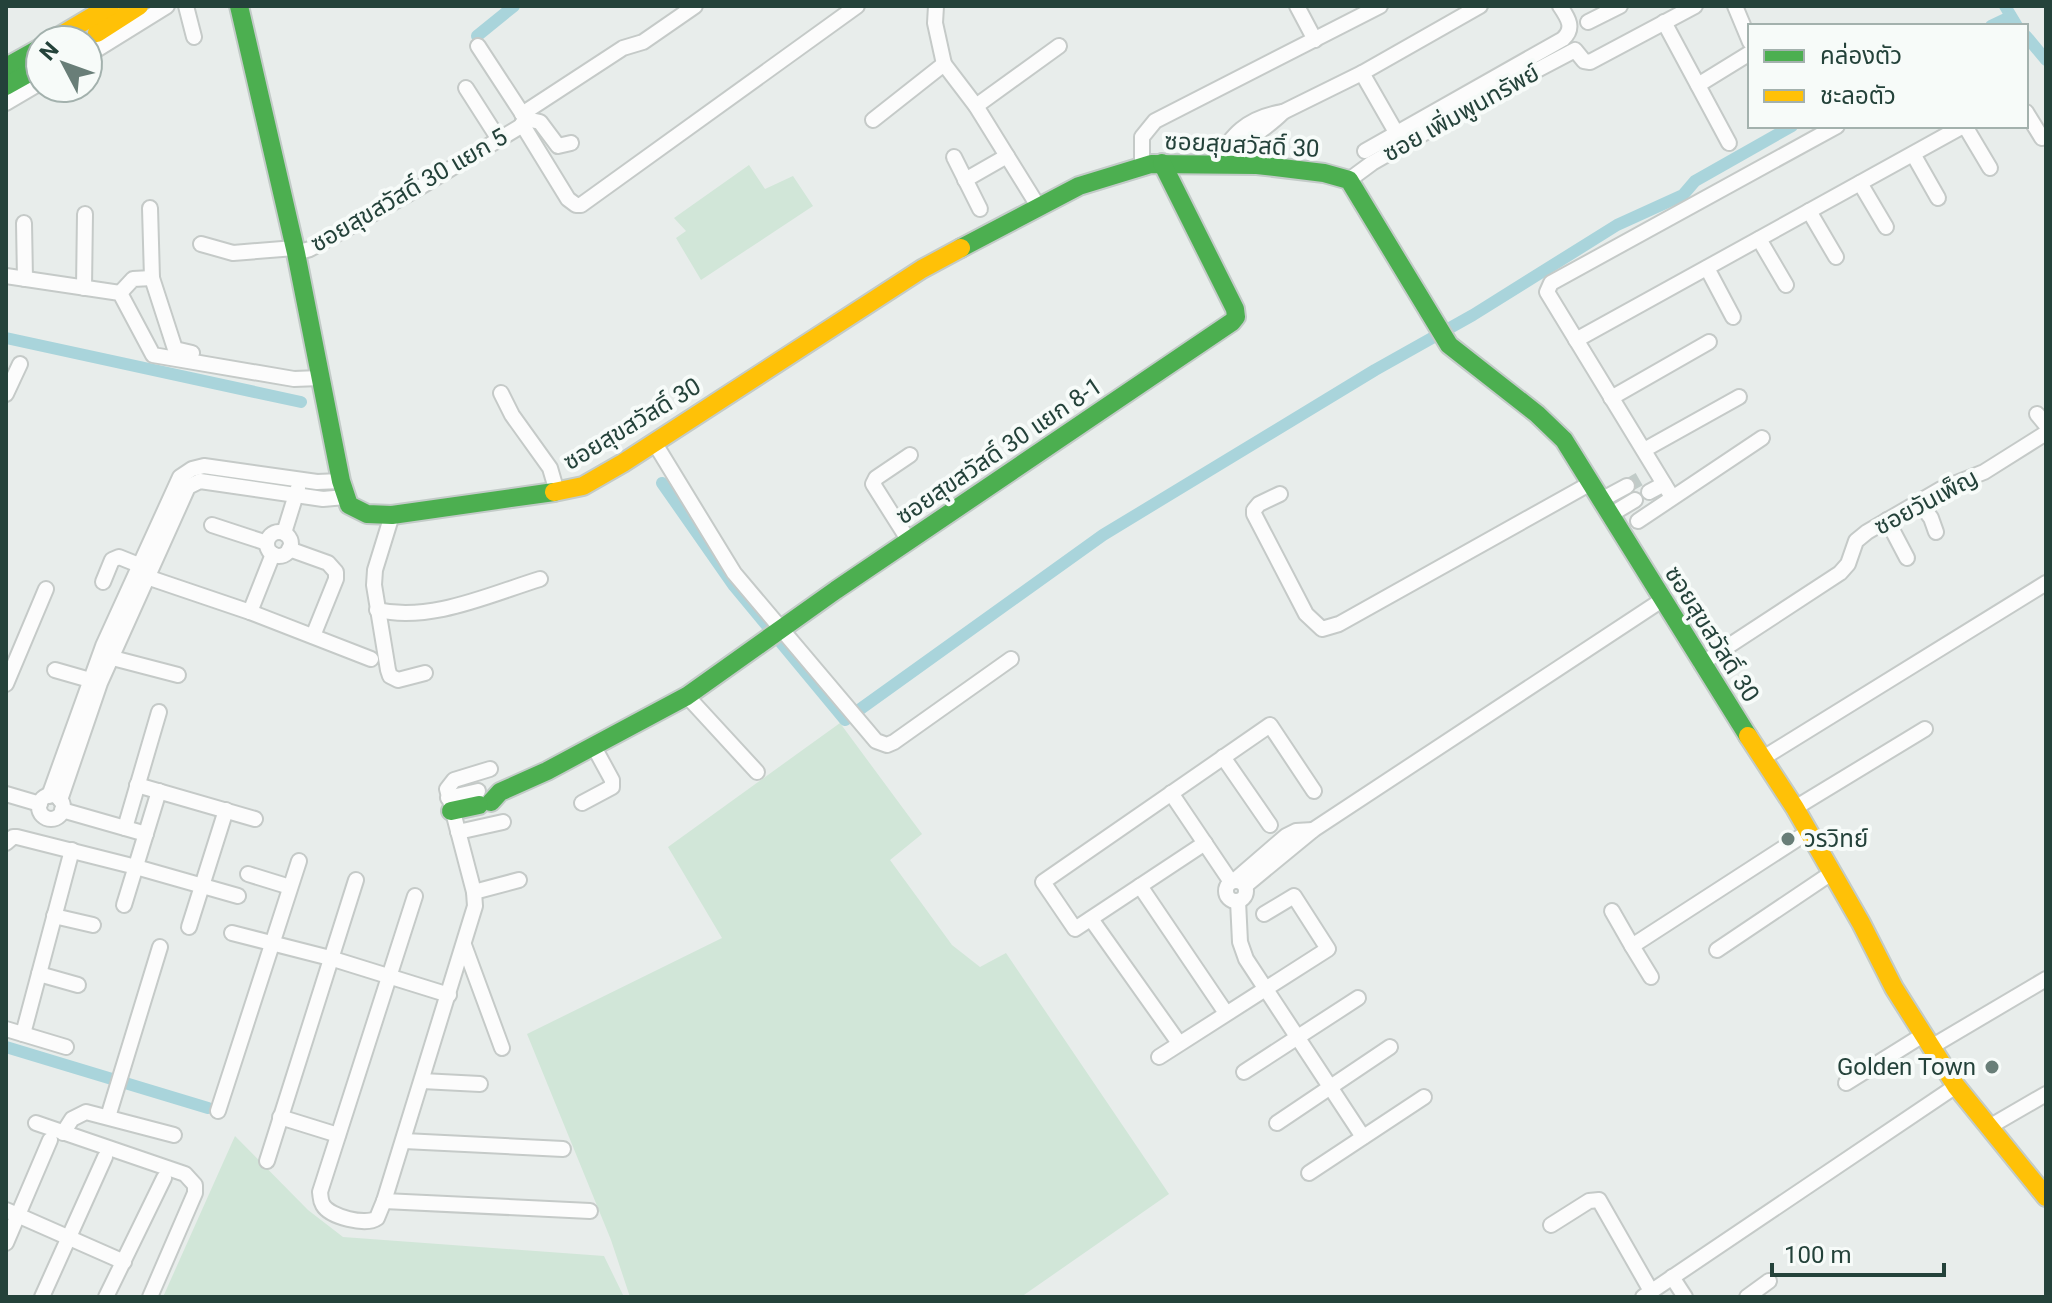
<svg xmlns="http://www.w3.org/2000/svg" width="2052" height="1303" viewBox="0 0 2052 1303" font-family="Roboto,'Noto Sans Thai',sans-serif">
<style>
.green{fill:#d1e6d8}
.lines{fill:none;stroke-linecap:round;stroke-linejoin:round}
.canal{stroke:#a9d4db;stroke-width:12}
.street-tunnel{stroke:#c1cbc8;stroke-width:14;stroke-dasharray:14 7;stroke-linecap:butt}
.street-casing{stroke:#c5cac8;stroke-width:18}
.fast-casing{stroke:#c3cbc8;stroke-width:22}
.slow-casing{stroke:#c3cbc8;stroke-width:22}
.street{stroke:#fcfcfc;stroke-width:14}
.fast{stroke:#4caf50;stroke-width:18}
.slow{stroke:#ffc107;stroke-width:18}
.poi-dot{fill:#697e78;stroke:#f7fbf9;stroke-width:3}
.labels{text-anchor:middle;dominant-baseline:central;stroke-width:8;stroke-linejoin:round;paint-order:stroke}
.street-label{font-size:24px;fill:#24423a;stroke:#f7fbf9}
.poi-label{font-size:24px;fill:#24423a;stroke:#f7fbf9;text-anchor:start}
</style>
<rect width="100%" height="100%" fill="#e8edeb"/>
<g class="green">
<polygon points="749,165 765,189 793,176 813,206 701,280 676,238 686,231 674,218"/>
<polygon points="840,723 922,834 890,860 952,945 980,967 1006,953 1169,1194 1021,1297 630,1297 611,1240 527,1034 722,938 668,847"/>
<polygon points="235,1136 308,1210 343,1237 604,1256 624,1297 163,1297"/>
</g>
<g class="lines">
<g class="canal">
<polyline points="2005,6 2017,26"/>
<polyline points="1991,26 2010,17"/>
<polyline points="477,36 514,6"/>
<polyline points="2026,36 2046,60"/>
<polyline points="6,338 301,402"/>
<polyline points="662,483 734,586 845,720 1103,535 1375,370 1473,315 1617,225 1683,195 1695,181 1792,126"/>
<polyline points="6,1047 208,1108"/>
</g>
<polyline class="street-tunnel" points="1627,486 1641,478"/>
<g class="street-casing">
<g id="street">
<polyline points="186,6 194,37"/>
<polyline points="936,6 935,23 944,64"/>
<polyline points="1297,6 1315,40"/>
<polyline points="1735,6 1750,42"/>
<polyline points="1588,22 1620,6"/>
<polyline points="1664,22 1729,143"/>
<polyline points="478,46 527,121"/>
<polyline points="88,55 167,6"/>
<polyline points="1362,73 1397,134"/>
<polyline points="1698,85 1750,53"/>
<polyline points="466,88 498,138"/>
<polyline points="6,103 40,83"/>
<polyline points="976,106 1059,46"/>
<polyline points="1283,112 1362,73 1480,6"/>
<polyline points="2026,112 2042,138"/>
<polyline points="522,114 623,48 643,42 695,6"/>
<polyline points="873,120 944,64 976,106 1038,206"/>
<polyline points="522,124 568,199 576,205 581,205 857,6"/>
<polyline points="1965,126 1990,168"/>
<path d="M1365,151L1563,39C1575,28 1568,18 1560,6"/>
<polyline points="1913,154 1938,198"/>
<polyline points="954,157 980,209"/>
<path d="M1213,165C1232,135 1246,118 1283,112C1265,131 1240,140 1231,165"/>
<polyline points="1142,166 1142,137 1155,121 1380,6"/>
<polyline points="965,180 1007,156"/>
<polyline points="1349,180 1372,163 1503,88 1575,50 1584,61 1590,62 1695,6"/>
<polyline points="1860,183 1886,227"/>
<polyline points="150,208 152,278 175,349 192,353"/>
<polyline points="1809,211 1836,257"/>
<polyline points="24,223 25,279"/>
<polyline points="1759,239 1786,285"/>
<polyline points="201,244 233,253 295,248"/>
<polyline points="296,253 310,249 412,192 531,120 540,122 558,146 571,143"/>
<polyline points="1707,268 1733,317"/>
<polyline points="6,276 120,293 153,355 294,379 320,378"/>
<polyline points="84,288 85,214"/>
<polyline points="120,293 133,279 152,278"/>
<polyline points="1576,340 1963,126"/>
<polyline points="501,393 512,415 550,468 557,492"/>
<polyline points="6,394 20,364"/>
<polyline points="1611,398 1709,342"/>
<polyline points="2037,414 2046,425"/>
<polyline points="654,442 734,573 876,741 887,745 894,742 1011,659"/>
<polyline points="1644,450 1739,397"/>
<polyline points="1649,492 1664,484"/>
<polyline points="1280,494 1259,504 1254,510 1254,514 1306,614 1322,629 1339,624 1591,483"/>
<polyline points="1672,497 1547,292 1551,283 1837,126"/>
<polyline points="1601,500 1627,486"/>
<polyline points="1919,502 1931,518 1936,532"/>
<polyline points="392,515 375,570 374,585 388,670 390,676 398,680 425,673"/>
<polyline points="1610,515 1635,500"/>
<polyline points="1887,520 1907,558"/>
<polyline points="1638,521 1762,438"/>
<polyline points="212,525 267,543"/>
<circle cx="279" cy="544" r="12"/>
<polyline points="284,533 298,488"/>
<polyline points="909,541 873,484 876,478 910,455"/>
<polyline points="289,549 328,563 336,572 336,579 313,636"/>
<polyline points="138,574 250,612 371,659"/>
<polyline points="103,582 112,560 119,557 139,565"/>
<path d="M377,610C432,622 488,595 540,579"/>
<polyline points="250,612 273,554"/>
<polyline points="105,656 178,675"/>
<polyline points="1701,664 1840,573 1848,564 1856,541 1867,532 1941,489 1984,472 2046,433"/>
<polyline points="55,670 90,680"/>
<polyline points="6,684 46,589"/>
<polyline points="687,696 757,772"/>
<polyline points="1223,757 1270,825"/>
<polyline points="1763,758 2046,583"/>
<polyline points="137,785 255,819"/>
<polyline points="1171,793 1231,882"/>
<polyline points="6,794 40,804"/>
<circle cx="51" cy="807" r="12"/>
<polyline points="49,796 103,646 180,477 192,469 204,466 317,482 341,481"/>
<polyline points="448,798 478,791"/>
<polyline points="60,800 100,683 188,487 200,481 323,499 345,497"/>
<polyline points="582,803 612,787 612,780 594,747"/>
<polyline points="1795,808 1925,729"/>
<polyline points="62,810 146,834"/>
<polyline points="125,828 159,712"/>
<polyline points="458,832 503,822"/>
<polyline points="6,843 13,837 17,837 136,867 238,896"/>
<polyline points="1205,843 1075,929 1043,882 1270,725 1314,791"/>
<polyline points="248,874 290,887"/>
<polyline points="1235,880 1286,836 1296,831 1313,830"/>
<circle cx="1236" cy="891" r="10"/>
<polyline points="1140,886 1226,1013"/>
<polyline points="1245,886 1313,830 1662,600"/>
<polyline points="474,892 519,880"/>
<path d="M415,896L320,1192C321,1198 320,1200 323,1205C330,1217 366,1226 377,1218L384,1201L475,906L474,892L447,789L454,780L490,769"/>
<polyline points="1238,901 1240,942 1246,959 1363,1137"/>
<polyline points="124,905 159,791"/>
<polyline points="1612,911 1632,946"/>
<polyline points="54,916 93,925"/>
<polyline points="1091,919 1179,1043"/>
<polyline points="189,927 226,810"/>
<polyline points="232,933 330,958 449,995"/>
<polyline points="464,945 502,1048"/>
<polyline points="1717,950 1833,872"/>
<polyline points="39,974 78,985"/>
<polyline points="1651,977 1632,946 1808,832"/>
<polyline points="6,1029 66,1047"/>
<polyline points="23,1034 72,850"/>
<polyline points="1931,1047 2046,979"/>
<polyline points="1159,1057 1328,949 1294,896 1264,914"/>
<polyline points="1244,1072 1358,998"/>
<polyline points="422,1081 480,1084"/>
<polyline points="1846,1083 1923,1035"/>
<polyline points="218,1111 299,861"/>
<polyline points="108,1117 160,947"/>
<polyline points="280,1117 338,1135"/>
<polyline points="36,1123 185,1174 195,1185 195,1193 150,1297"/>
<polyline points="1277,1123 1390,1047"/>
<polyline points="1989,1127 2046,1094"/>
<polyline points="63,1133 72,1119 86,1112 174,1135"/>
<polyline points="404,1141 563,1149"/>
<polyline points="267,1161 356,880"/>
<polyline points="1309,1173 1424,1097"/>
<polyline points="384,1201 590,1211"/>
<polyline points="6,1210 124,1262"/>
<polyline points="1551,1225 1589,1201 1599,1200 1651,1291"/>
<polyline points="6,1243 50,1140"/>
<polyline points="1672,1277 1685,1297"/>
<polyline points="42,1297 105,1157"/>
<polyline points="106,1297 164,1178"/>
<polyline points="1643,1297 1956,1086"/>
<polyline points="1747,1297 1769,1281"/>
</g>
</g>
<g class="fast-casing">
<g id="fast">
<polyline points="239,6 296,253 341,481 349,505 367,514 392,515 554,492"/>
<polyline points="6,67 40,48"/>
<polyline points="6,86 40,67"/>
<polyline points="961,248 1079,186 1151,164 1257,165 1324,173 1349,180 1449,345 1537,414 1564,440 1748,736"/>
<polyline points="491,802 500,792 547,771 687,696 836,590 1232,322 1236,317 1235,309 1162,163"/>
<polyline points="451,811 479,805"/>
</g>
</g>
<g class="slow-casing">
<g id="slow">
<polyline points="97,33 139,6"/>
<polyline points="53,40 110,6"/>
<polyline points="554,492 583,486 623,463 922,269 961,248"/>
<polyline points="1748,736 1795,808 1861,923 1894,988 1956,1086 2046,1197"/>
</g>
</g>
<use href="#street" class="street"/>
<use href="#fast" class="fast"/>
<use href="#slow" class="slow"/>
</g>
<g class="poi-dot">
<circle cx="1788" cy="839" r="8"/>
<circle cx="1992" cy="1067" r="8"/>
</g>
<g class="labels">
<g class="street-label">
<text transform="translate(1461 113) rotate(-29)">ซอย เพิ่มพูนทรัพย์</text>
<text transform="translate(1242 145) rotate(3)">ซอยสุขสวัสดิ์ 30</text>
<text transform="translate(409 190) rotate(-30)">ซอยสุขสวัสดิ์ 30 แยก 5</text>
<text transform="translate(632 424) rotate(-31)">ซอยสุขสวัสดิ์ 30</text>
<text transform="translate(999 451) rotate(-34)">ซอยสุขสวัสดิ์ 30 แยก 8-1</text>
<text transform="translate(1926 502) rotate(-28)">ซอยวันเพ็ญ</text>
<text transform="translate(1712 634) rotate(58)">ซอยสุขสวัสดิ์ 30</text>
</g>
<g class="poi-label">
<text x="1804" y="839">วรวิทย์</text>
<text x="1976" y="1067" text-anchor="end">Golden Town</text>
</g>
</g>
<rect width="2052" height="1303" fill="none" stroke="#24423a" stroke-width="16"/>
<rect x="1748" y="24" width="280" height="104" fill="#f7fbf9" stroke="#a3b1ad" stroke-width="2"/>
<rect x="1764" y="50" width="40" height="12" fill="#4caf50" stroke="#a3b1ad" stroke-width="2"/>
<text x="1820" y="64" font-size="24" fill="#24423a">คล่องตัว</text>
<rect x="1764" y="90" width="40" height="12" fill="#ffc107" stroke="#a3b1ad" stroke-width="2"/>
<text x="1820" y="104" font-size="24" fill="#24423a">ชะลอตัว</text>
<g transform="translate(64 64) rotate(311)"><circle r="38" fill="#f7fbf9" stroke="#a3b1ad" stroke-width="2"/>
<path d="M0-6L14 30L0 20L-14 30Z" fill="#697e78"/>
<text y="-12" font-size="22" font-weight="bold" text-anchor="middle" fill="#24423a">N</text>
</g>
<path d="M1772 1263v12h172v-12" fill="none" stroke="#24423a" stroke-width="4"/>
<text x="1784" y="1263" font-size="24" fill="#24423a" stroke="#f7fbf9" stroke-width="6" paint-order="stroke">100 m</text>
</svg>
